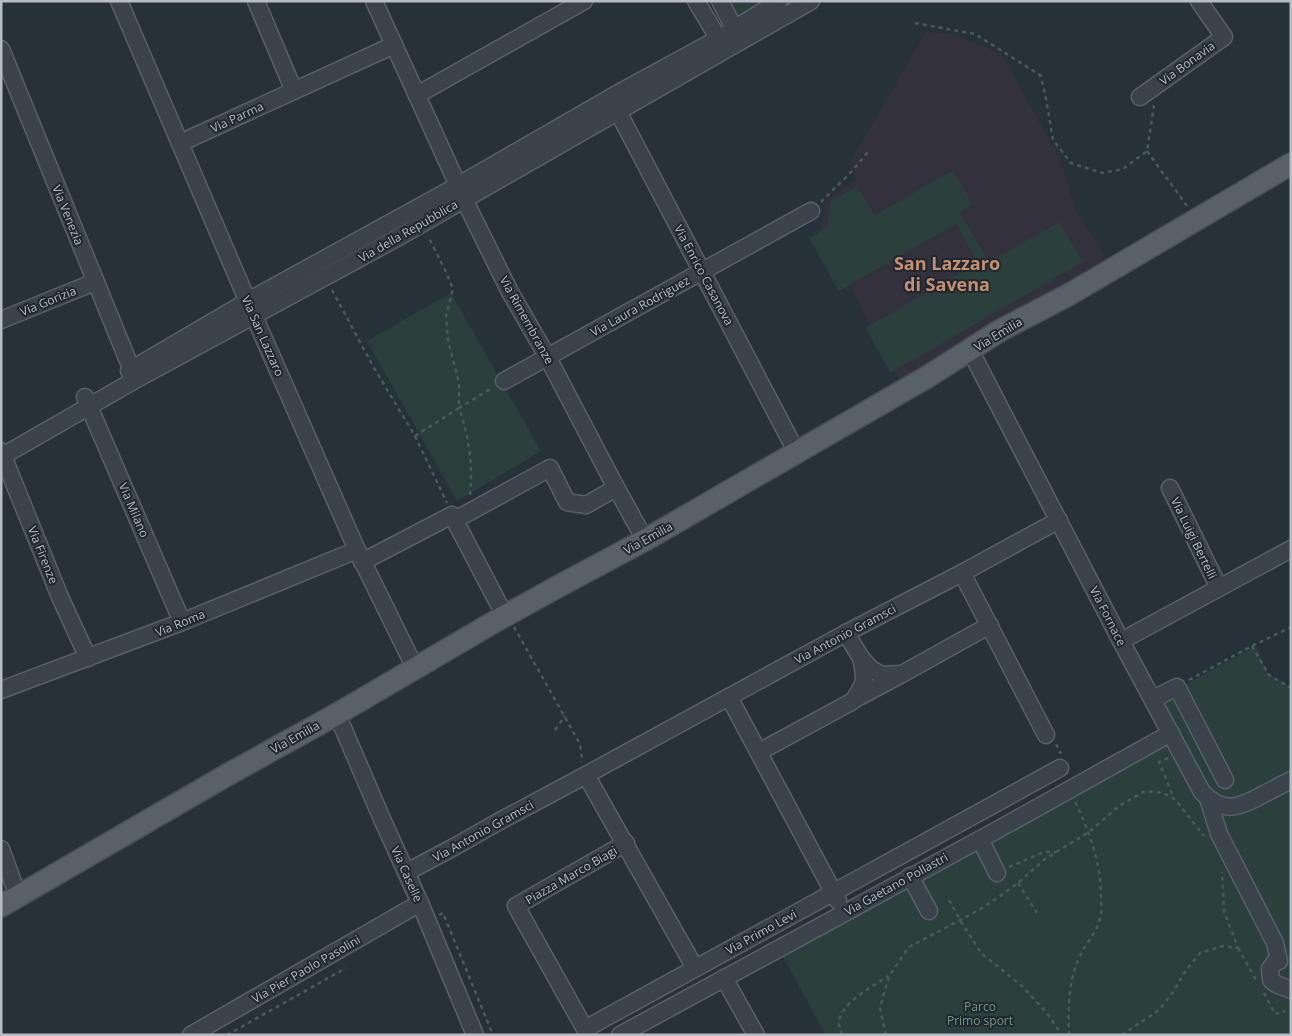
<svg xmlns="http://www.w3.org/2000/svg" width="1292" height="1036" viewBox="0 0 1292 1036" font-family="'Open Sans',sans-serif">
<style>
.medical{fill:#32313d}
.green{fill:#2b3f3d}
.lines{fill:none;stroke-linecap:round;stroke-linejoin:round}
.minor-casing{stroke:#586069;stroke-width:19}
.major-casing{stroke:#464e57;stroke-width:24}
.path{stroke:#4a5b5c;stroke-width:2.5;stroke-dasharray:4 4;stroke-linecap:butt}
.minor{stroke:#3a424b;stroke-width:16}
.major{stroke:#58616a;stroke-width:21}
.labels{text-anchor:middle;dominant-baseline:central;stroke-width:4;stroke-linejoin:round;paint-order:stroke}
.street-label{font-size:12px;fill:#b6bdc6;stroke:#1f2730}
.park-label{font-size:12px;fill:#77997c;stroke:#1f2730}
.district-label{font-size:18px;font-weight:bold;fill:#c78e70;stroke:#1f2730}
</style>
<rect width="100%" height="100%" fill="#27313a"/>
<polygon class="medical" points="926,32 948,33 1001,53 1061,161 1075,210 1108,261 900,382 821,229 825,200 857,180 849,164"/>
<g class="green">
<polygon points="725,1 779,1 738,26"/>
<polygon points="953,170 972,204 960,212 989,262 1059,222 1083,262 891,373 865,328 978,263 956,224 839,291 809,238 827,227 830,202 857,186 875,215"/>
<polygon points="451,293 541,451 457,501 367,341"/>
<polygon points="1256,646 1268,674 1291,687 1291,1035 826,1035 778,948 1177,731 1159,699"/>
</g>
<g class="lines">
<g class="minor-casing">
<g id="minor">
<polyline points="119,1 254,316 357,550 415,668"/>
<polyline points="256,1 294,91"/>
<polyline points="374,1 466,203 510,292 548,358 612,480 645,540"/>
<polyline points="696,1 718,38"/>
<polyline points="720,1 734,28"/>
<polyline points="1,49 135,378"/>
<polyline points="417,95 584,1"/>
<polyline points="1140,97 1224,37 1199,1"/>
<polyline points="614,104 797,453"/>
<polyline points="180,143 394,45"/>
<polyline points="1,320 95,282"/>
<path d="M970,350L1121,641L1202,792C1223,814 1239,808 1262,795C1272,790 1281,785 1291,780"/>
<polyline points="129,371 248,301 457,186 622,91 723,36 779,1"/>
<polyline points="504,381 811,211"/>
<polyline points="85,397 182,622"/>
<polyline points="1,451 60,597 88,658"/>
<polyline points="1,457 135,380 397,238 811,1"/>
<polyline points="1170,488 1219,588"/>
<polyline points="455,520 550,468 567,502 586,505 616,488"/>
<polyline points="362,562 452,515 505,616"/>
<polyline points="962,573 1046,735"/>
<polyline points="846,633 861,658 871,669 882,675 902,674 990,625"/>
<polyline points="1121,641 1291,549"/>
<polyline points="1,690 182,622 357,550"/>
<polyline points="729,697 838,901"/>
<polyline points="855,699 900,675"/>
<polyline points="1153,699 1177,687 1225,780"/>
<polyline points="337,714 382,819 420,903 475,1035"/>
<path d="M759,752L853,701C866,682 866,680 861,658"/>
<polyline points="586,775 695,968"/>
<polyline points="1208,798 1219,834 1275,943 1279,961 1275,962 1270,969 1271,980 1276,984 1291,990"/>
<polyline points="980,839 997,873"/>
<polyline points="626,843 516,906 585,1029 1060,768"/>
<polyline points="1,849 18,896"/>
<polyline points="407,872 454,847 498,822 586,775 846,633 962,573 1059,520"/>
<polyline points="910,876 929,911"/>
<polyline points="724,978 756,1035"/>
<polyline points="191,1035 420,903"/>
<polyline points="620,1035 999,829 1171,733"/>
</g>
</g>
<g class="major-casing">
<polyline id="major" points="1,906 227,775 337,714 501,618 559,586 645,540 927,377 1001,330 1070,294 1291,164"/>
</g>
<g class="path">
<polyline points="915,23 975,34 1040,75 1045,93 1053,140 1071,163 1102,173 1123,169 1147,151 1154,105"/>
<polyline points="1147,151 1187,206"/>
<polyline points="821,202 851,172 868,152"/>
<polyline points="332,290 374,368 415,436 447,503"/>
<polyline points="415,436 459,408 459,383 448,340 446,316 453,289 446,272 428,236"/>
<path d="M470,495C473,465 469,436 459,408L492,388"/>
<polyline points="514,627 580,744 582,759 581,762"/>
<polyline points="1252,646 1269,675 1291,688"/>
<polyline points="1189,680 1252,646 1291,627"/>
<polyline points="555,730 565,716"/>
<polyline points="1056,744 1061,754"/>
<polyline points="1168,758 1159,762 1173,796"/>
<polyline points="1009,867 1044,852 1056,852"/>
<polyline points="1018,883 1037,913"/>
<polyline points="949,900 960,920 981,953 1022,986 1046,1012 1062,1035"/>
<polyline points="439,915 443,913 493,1035"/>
<polyline points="1238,948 1256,980"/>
<polyline points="1264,993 1275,1014 1285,1011"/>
<polyline points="227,1035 346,968"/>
<path d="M842,1035C841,1031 839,1026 839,1023C840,1002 873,987 888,976"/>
<polyline points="886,1035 880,1008 889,976 909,947 979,910 1000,896 1018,883 1045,859 1089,832 1119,806 1145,791 1163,793 1173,798 1178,803 1204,836"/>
<path d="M1069,1035C1068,1009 1068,980 1080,956C1087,941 1097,933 1101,915C1102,909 1101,902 1101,896C1101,863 1089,831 1075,801"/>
<polyline points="1122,1035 1159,1010 1173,992 1186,970 1200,953 1223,946 1238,948 1224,911 1222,872"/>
</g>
<use href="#minor" class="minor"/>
<use href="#major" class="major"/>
</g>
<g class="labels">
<g class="street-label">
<text transform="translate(1187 63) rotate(-36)">Via Bonavia</text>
<text transform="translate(237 117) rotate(-25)">Via Parma</text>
<text transform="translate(68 215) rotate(68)">Via Venezia</text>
<text transform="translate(408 231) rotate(-30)">Via della Repubblica</text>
<text transform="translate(704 275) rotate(62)">Via Enrico Casanova</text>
<text transform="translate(48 301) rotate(-22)">Via Gorizia</text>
<text transform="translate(640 306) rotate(-29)">Via Laura Rodriguez</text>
<text transform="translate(527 320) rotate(61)">Via Rimembranze</text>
<text transform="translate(998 334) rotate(-31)">Via Emilia</text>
<text transform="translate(263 336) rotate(66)">Via San Lazzaro</text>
<text transform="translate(134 510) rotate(67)">Via Milano</text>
<text transform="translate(648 538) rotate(-29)">Via Emilia</text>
<text transform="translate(1194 538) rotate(64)">Via Luigi Bertelli</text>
<text transform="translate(43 555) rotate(68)">Via Firenze</text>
<text transform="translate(1108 616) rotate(63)">Via Fornace</text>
<text transform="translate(180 623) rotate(-22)">Via Roma</text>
<text transform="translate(845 634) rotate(-28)">Via Antonio Gramsci</text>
<text transform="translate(295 737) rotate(-29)">Via Emilia</text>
<text transform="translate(483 831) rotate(-29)">Via Antonio Gramsci</text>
<text transform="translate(407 874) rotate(66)">Via Caselle</text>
<text transform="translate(571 875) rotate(-30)">Piazza Marco Biagi</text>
<text transform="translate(896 884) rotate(-29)">Via Gaetano Pollastri</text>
<text transform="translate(761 932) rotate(-29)">Via Primo Levi</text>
<text transform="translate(306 969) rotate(-30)">Via Pier Paolo Pasolini</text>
</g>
<g class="park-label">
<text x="980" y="1006">Parco<tspan x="980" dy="14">Primo sport</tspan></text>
</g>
<g class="district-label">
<text x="947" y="263">San Lazzaro<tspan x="947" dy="21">di Savena</tspan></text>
</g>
</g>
<rect width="1292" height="1036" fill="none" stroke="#b6bdc6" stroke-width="5"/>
</svg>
